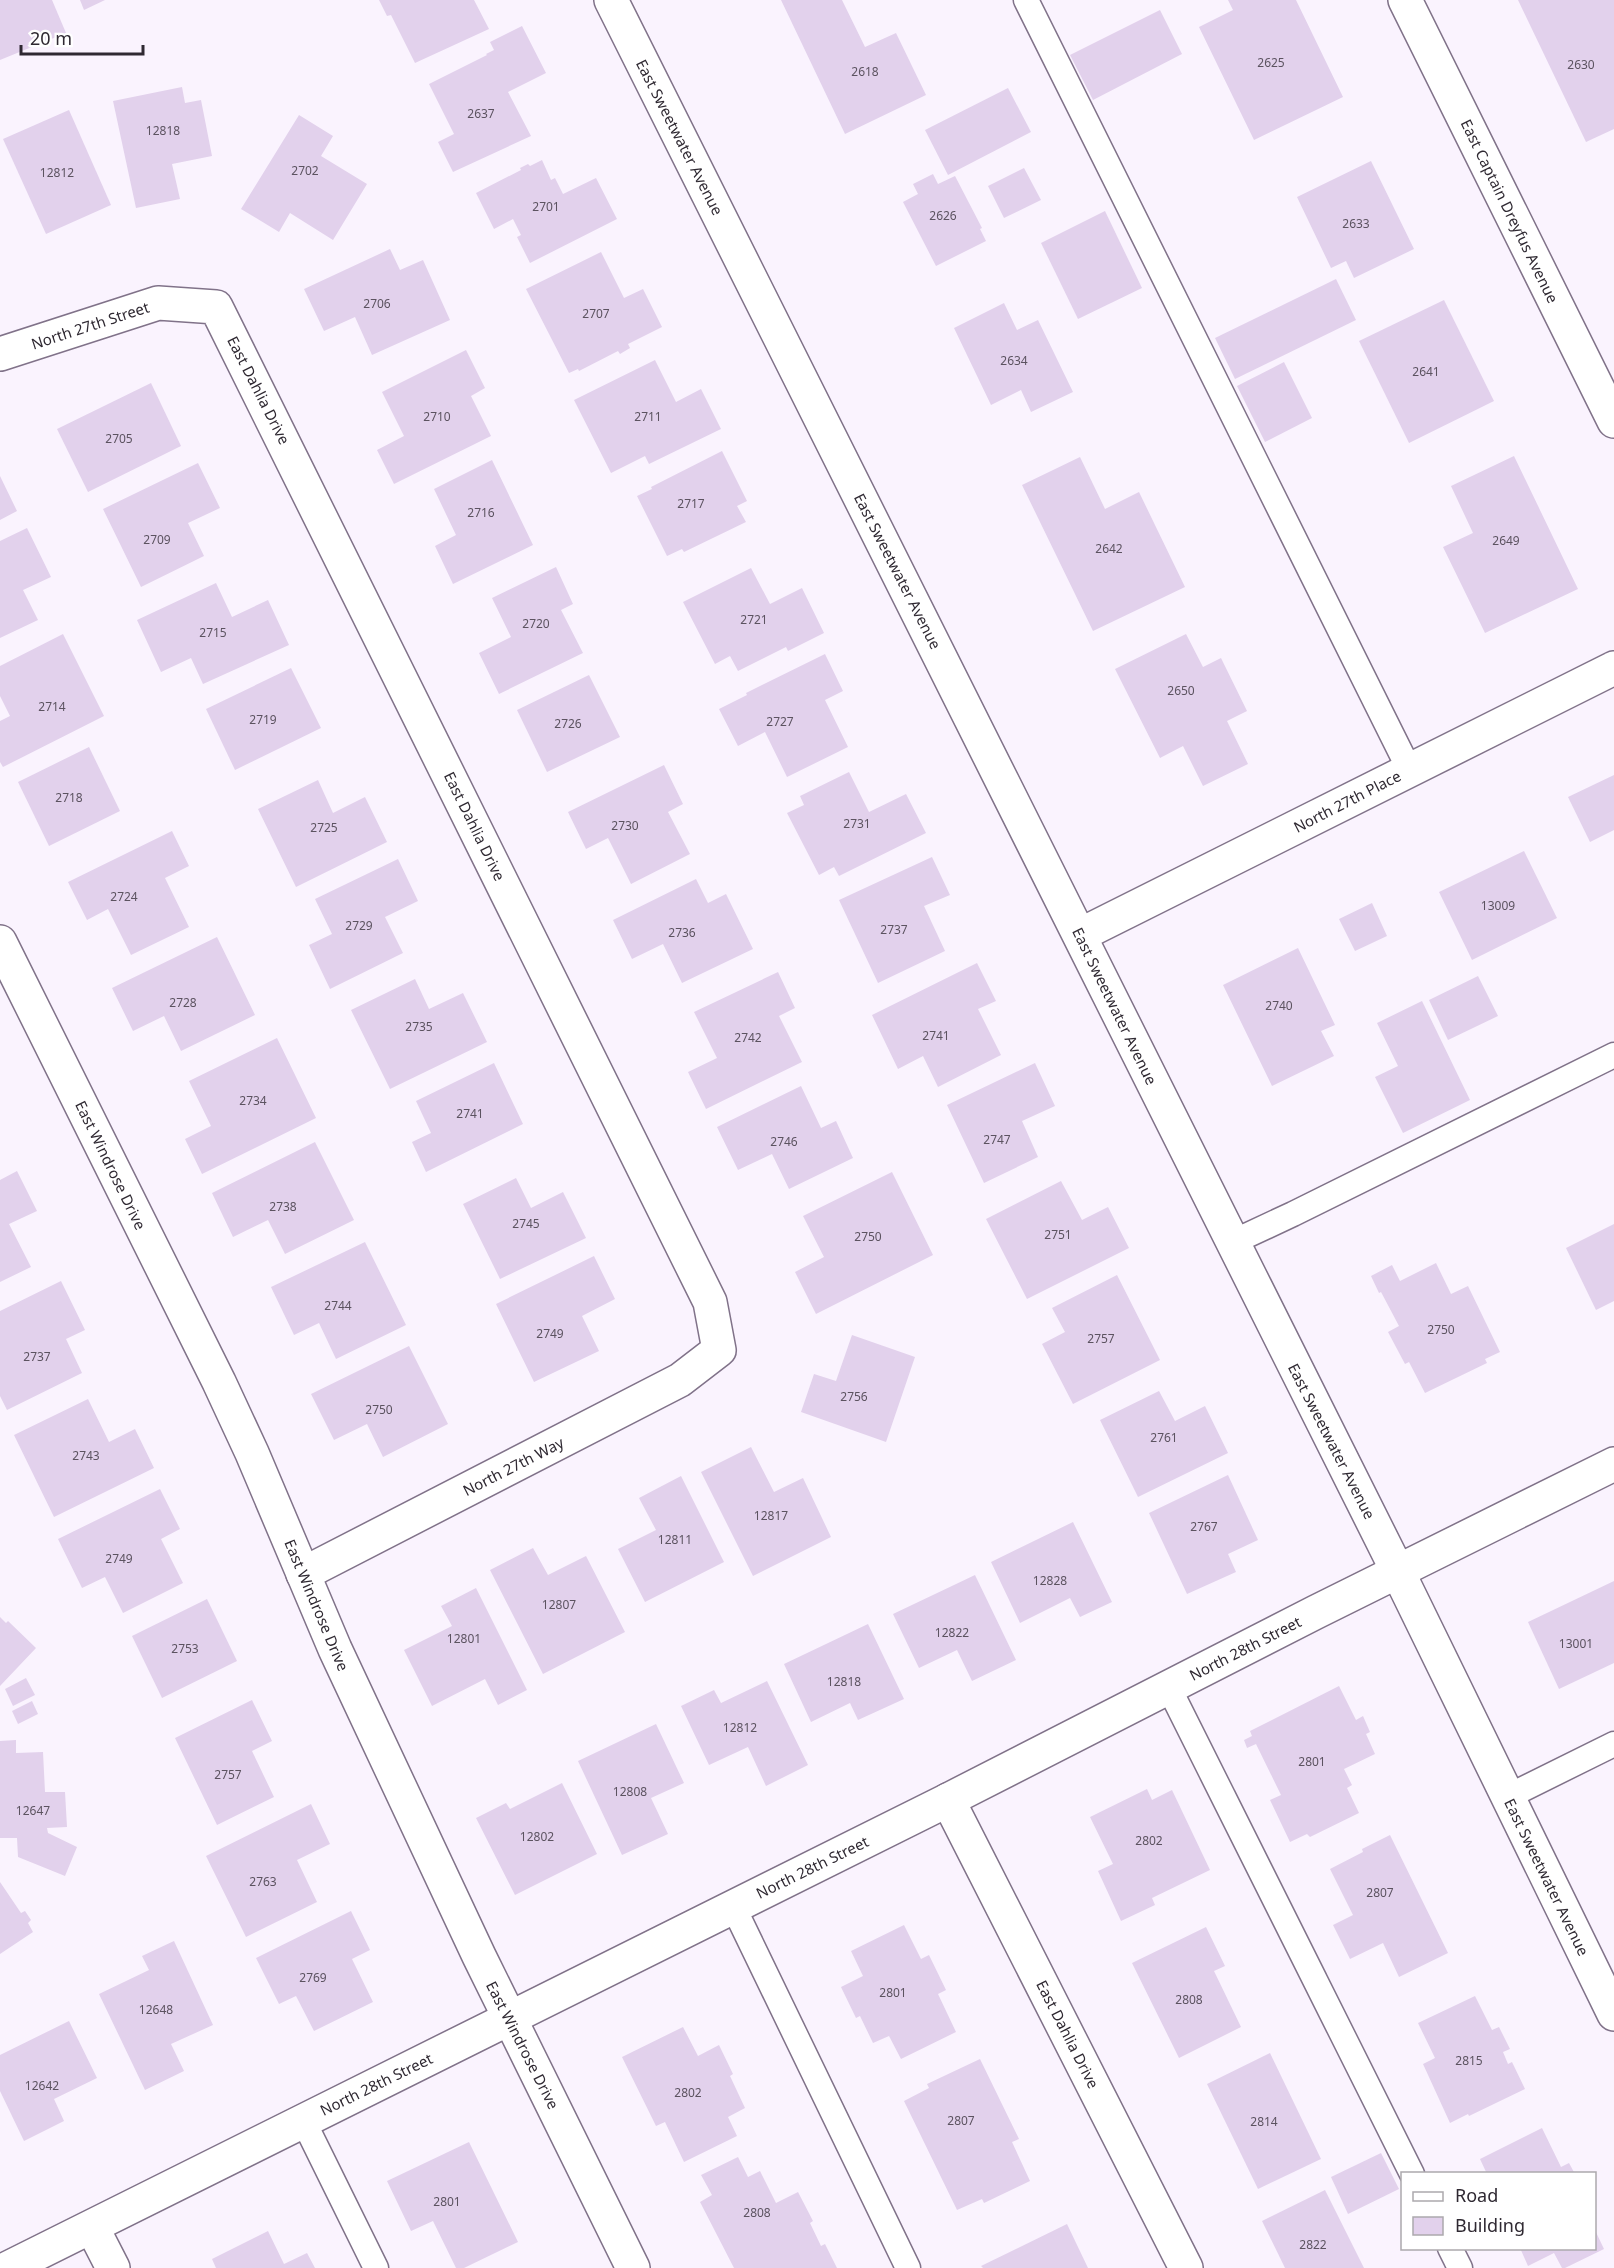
<svg xmlns="http://www.w3.org/2000/svg" width="1614" height="2268" viewBox="0 0 1614 2268" font-family="'Noto Sans',sans-serif">
<style>
.building{fill:#e2d1ec}
.lines{fill:none;stroke-linecap:round;stroke-linejoin:round}
.service-casing{stroke:#807289;stroke-width:27}
.minor-casing{stroke:#807289;stroke-width:36}
.tertiary-casing{stroke:#807289;stroke-width:36}
.service{stroke:#fff;stroke-width:24}
.minor{stroke:#fff;stroke-width:33}
.tertiary{stroke:#fff;stroke-width:33}
.labels{text-anchor:middle;dominant-baseline:central;stroke-width:4.5;stroke-linejoin:round;paint-order:stroke}
.number-label{font-size:12px;fill:#5c5360}
.street-label{font-size:15px;fill:#2f2932;stroke:#fff}
</style>
<rect width="100%" height="100%" fill="#faf3fe"/>
<g class="building">
<polygon points="0,0 52,0 66,33 0,60"/>
<polygon points="80,0 105,0 84,10"/>
<polygon points="379,0 474,0 489,29 415,63 391,15 387,16"/>
<polygon points="781,0 842,0 865,47 896,33 926,95 845,134"/>
<polygon points="1228,0 1296,0 1343,97 1254,140 1199,27 1233,10"/>
<polygon points="1518,0 1614,0 1614,129 1586,142"/>
<polygon points="1160,10 1182,54 1093,100 1070,55"/>
<polygon points="522,26 546,73 508,92 531,136 453,172 438,142 454,134 429,84 487,55 486,54 494,50 490,42"/>
<polygon points="182,87 185,103 201,100 212,156 172,164 180,199 136,208 113,101"/>
<polygon points="1008,88 1031,132 948,175 925,130"/>
<polygon points="69,110 111,205 46,234 3,139"/>
<polygon points="299,115 333,136 321,156 367,184 333,240 290,213 279,232 241,209"/>
<polygon points="542,160 551,180 555,178 563,194 596,178 617,219 530,263 517,237 521,235 513,219 494,229 476,193 521,170 520,168 528,164 530,166"/>
<polygon points="1371,161 1414,249 1354,278 1346,261 1331,268 1297,197"/>
<polygon points="1024,168 1041,200 1004,218 988,186"/>
<polygon points="933,174 938,184 955,176 982,228 980,229 986,241 936,266 903,202 918,194 913,184"/>
<polygon points="1105,211 1142,288 1078,319 1041,243"/>
<polygon points="390,249 400,270 423,260 450,320 372,355 355,317 324,331 304,289"/>
<polygon points="601,252 624,298 643,289 662,327 628,344 630,348 620,354 618,351 579,371 578,369 569,373 526,289"/>
<polygon points="1336,279 1356,320 1235,379 1215,338"/>
<polygon points="1444,300 1494,401 1409,443 1359,341"/>
<polygon points="1004,303 1017,330 1038,320 1073,392 1031,412 1021,390 991,405 954,328"/>
<polygon points="466,350 485,388 471,396 491,436 394,484 377,450 404,436 382,392"/>
<polygon points="655,360 676,402 701,389 721,429 649,464 645,456 611,473 574,400"/>
<polygon points="1284,362 1312,418 1265,442 1237,386"/>
<polygon points="151,383 181,446 88,492 57,429"/>
<polygon points="722,451 747,501 737,506 746,522 684,552 682,549 667,556 637,496 652,489 651,487"/>
<polygon points="1514,456 1578,589 1485,633 1443,547 1473,533 1451,486"/>
<polygon points="1080,457 1105,509 1139,492 1185,587 1093,631 1022,485"/>
<polygon points="492,460 533,545 453,584 435,546 456,535 434,489"/>
<polygon points="198,463 220,508 188,523 204,556 141,587 103,509"/>
<polygon points="0,476 17,511 0,520"/>
<polygon points="27,528 51,577 23,590 38,620 0,638 0,541"/>
<polygon points="556,567 573,604 561,610 583,653 499,694 479,653 511,637 492,598"/>
<polygon points="751,568 770,604 802,588 824,633 788,651 786,647 738,671 730,656 715,664 683,602"/>
<polygon points="216,583 232,617 268,600 289,645 203,684 191,658 161,672 137,620"/>
<polygon points="63,634 104,716 3,767 0,762 0,721 10,716 0,696 0,666"/>
<polygon points="1186,634 1203,667 1221,658 1247,711 1227,721 1248,764 1203,786 1183,746 1160,758 1115,669"/>
<polygon points="825,654 843,691 825,700 848,747 787,777 765,732 738,746 719,709 747,695 746,693"/>
<polygon points="291,668 321,728 235,770 206,709"/>
<polygon points="589,675 620,737 547,772 517,710"/>
<polygon points="89,747 120,811 49,846 18,782"/>
<polygon points="664,765 683,804 668,812 690,854 631,884 608,838 586,849 568,812"/>
<polygon points="849,772 869,812 906,794 926,833 839,876 834,867 819,875 787,813 804,805 800,796"/>
<polygon points="1614,775 1614,830 1590,842 1568,797"/>
<polygon points="318,780 333,813 365,797 387,842 296,887 258,809"/>
<polygon points="172,831 189,866 165,878 189,927 131,955 108,909 87,920 68,882"/>
<polygon points="1524,851 1557,918 1472,960 1439,892"/>
<polygon points="932,857 950,895 924,906 945,951 878,983 839,900"/>
<polygon points="398,859 418,901 385,917 403,953 330,989 309,945 332,934 315,899"/>
<polygon points="696,879 708,903 726,894 753,949 682,983 663,944 632,959 613,920"/>
<polygon points="1372,903 1387,936 1355,951 1339,919"/>
<polygon points="217,937 255,1015 181,1051 164,1016 133,1031 112,988"/>
<polygon points="1298,948 1335,1025 1321,1031 1334,1056 1272,1086 1223,985"/>
<polygon points="977,963 996,1001 978,1009 1001,1055 938,1087 923,1056 898,1069 872,1015"/>
<polygon points="778,972 795,1008 779,1016 802,1062 706,1109 688,1072 717,1058 694,1012"/>
<polygon points="1478,976 1498,1016 1448,1040 1429,1000"/>
<polygon points="415,979 429,1009 463,993 487,1042 390,1089 351,1010"/>
<polygon points="1422,1001 1470,1100 1403,1133 1375,1077 1398,1066 1377,1023"/>
<polygon points="277,1038 316,1118 202,1174 185,1139 211,1126 189,1081"/>
<polygon points="494,1063 523,1124 426,1172 412,1142 431,1133 416,1101"/>
<polygon points="1035,1063 1055,1106 1022,1121 1038,1157 984,1183 947,1105"/>
<polygon points="801,1086 821,1128 836,1121 853,1158 789,1189 772,1154 738,1170 717,1127"/>
<polygon points="315,1142 354,1220 285,1254 268,1220 233,1237 212,1193"/>
<polygon points="17,1171 37,1211 9,1224 31,1267 0,1282 0,1180"/>
<polygon points="892,1172 933,1255 816,1314 795,1272 824,1257 803,1216"/>
<polygon points="516,1178 531,1208 563,1192 586,1238 500,1279 463,1204"/>
<polygon points="1061,1181 1082,1220 1108,1207 1129,1248 1027,1299 986,1219"/>
<polygon points="1614,1224 1614,1301 1596,1310 1566,1248"/>
<polygon points="365,1242 406,1325 336,1359 319,1323 294,1335 271,1287"/>
<polygon points="594,1256 615,1299 582,1316 599,1351 534,1382 496,1304"/>
<polygon points="1436,1263 1451,1294 1468,1286 1500,1352 1485,1359 1487,1363 1425,1393 1409,1362 1405,1364 1388,1332 1399,1326 1381,1292 1379,1293 1371,1276 1392,1265 1400,1281"/>
<polygon points="1117,1275 1160,1360 1073,1404 1042,1344 1065,1332 1052,1308"/>
<polygon points="61,1281 85,1330 66,1339 82,1373 7,1410 0,1396 0,1311"/>
<polygon points="852,1335 915,1357 886,1442 801,1412 814,1374 836,1381"/>
<polygon points="409,1346 448,1424 383,1457 367,1424 334,1440 311,1394"/>
<polygon points="1159,1391 1175,1421 1205,1406 1228,1453 1138,1497 1100,1420"/>
<polygon points="88,1399 109,1442 135,1429 154,1468 54,1517 14,1435"/>
<polygon points="751,1447 774,1492 803,1478 831,1537 753,1576 701,1472"/>
<polygon points="1228,1475 1258,1540 1228,1554 1236,1572 1187,1594 1149,1513"/>
<polygon points="681,1476 724,1562 645,1602 618,1549 656,1530 639,1498"/>
<polygon points="160,1489 180,1529 161,1539 183,1583 123,1613 105,1577 82,1588 58,1539"/>
<polygon points="1073,1522 1112,1602 1080,1617 1070,1598 1020,1623 991,1562"/>
<polygon points="533,1548 548,1575 586,1556 625,1632 543,1674 490,1570"/>
<polygon points="975,1575 1016,1660 972,1681 957,1650 919,1668 893,1614"/>
<polygon points="1614,1581 1614,1663 1559,1689 1528,1622"/>
<polygon points="476,1588 527,1690 498,1705 485,1679 432,1706 404,1650 452,1626 441,1606"/>
<polygon points="207,1599 237,1661 162,1698 132,1636"/>
<polygon points="0,1617 6,1623 8,1621 36,1648 0,1686"/>
<polygon points="868,1624 904,1699 858,1720 850,1703 811,1722 784,1664"/>
<polygon points="26,1678 35,1695 13,1706 5,1689"/>
<polygon points="767,1681 808,1765 766,1786 748,1747 709,1765 681,1706 714,1690 721,1703"/>
<polygon points="1339,1686 1356,1720 1363,1716 1370,1732 1366,1734 1375,1754 1344,1769 1352,1785 1347,1788 1359,1813 1310,1837 1307,1834 1290,1842 1270,1800 1281,1795 1256,1744 1247,1748 1244,1740 1252,1736 1250,1731"/>
<polygon points="252,1700 272,1741 252,1751 274,1797 217,1825 175,1738"/>
<polygon points="32,1701 38,1714 18,1724 12,1711"/>
<polygon points="656,1724 684,1783 651,1798 668,1834 622,1855 578,1761"/>
<polygon points="16,1740 16,1753 43,1752 45,1792 65,1792 67,1827 47,1828 48,1833 77,1847 65,1876 18,1857 17,1838 0,1838 0,1741"/>
<polygon points="562,1783 597,1854 515,1895 476,1818 506,1803 510,1809"/>
<polygon points="1147,1789 1152,1800 1172,1790 1210,1870 1152,1898 1155,1905 1121,1921 1098,1871 1113,1864 1090,1817"/>
<polygon points="311,1804 330,1844 297,1860 317,1902 246,1937 206,1856"/>
<polygon points="1390,1835 1448,1953 1399,1977 1383,1943 1350,1959 1333,1925 1353,1915 1330,1869 1363,1852 1362,1849"/>
<polygon points="0,1882 21,1913 25,1911 31,1920 28,1923 33,1932 0,1954"/>
<polygon points="351,1911 370,1950 352,1959 373,2002 314,2031 296,1996 279,2004 256,1958"/>
<polygon points="904,1925 921,1959 929,1955 946,1990 938,1994 956,2032 901,2059 889,2036 873,2043 860,2016 856,2018 841,1987 863,1976 851,1951"/>
<polygon points="1206,1927 1225,1966 1214,1971 1241,2027 1179,2058 1132,1963"/>
<polygon points="174,1941 213,2025 171,2044 184,2071 145,2090 99,1994 149,1970 142,1956"/>
<polygon points="1475,1996 1492,2030 1499,2027 1510,2049 1503,2052 1508,2064 1512,2062 1525,2089 1469,2116 1468,2114 1450,2123 1423,2064 1435,2058 1418,2023"/>
<polygon points="69,2021 97,2078 54,2099 64,2121 24,2141 0,2091 0,2055"/>
<polygon points="683,2027 698,2056 719,2045 733,2074 730,2076 745,2108 728,2117 737,2136 684,2162 665,2122 656,2126 622,2057"/>
<polygon points="1270,2053 1321,2159 1258,2189 1207,2084"/>
<polygon points="980,2059 1019,2139 1012,2142 1030,2181 984,2203 982,2199 957,2210 904,2101 929,2088 927,2084"/>
<polygon points="1542,2128 1561,2167 1569,2163 1575,2174 1487,2174 1480,2159"/>
<polygon points="469,2142 518,2242 464,2268 456,2268 433,2221 411,2231 387,2181"/>
<polygon points="1381,2153 1399,2189 1348,2214 1331,2177"/>
<polygon points="738,2157 748,2177 760,2171 776,2203 798,2192 813,2221 810,2223 821,2246 825,2244 837,2268 734,2268 700,2202 712,2195 701,2175"/>
<polygon points="1325,2190 1364,2268 1285,2268 1262,2221"/>
<polygon points="1067,2224 1088,2268 983,2268 981,2266"/>
<polygon points="1594,2228 1604,2249 1565,2268 1562,2268 1554,2253 1528,2266 1520,2248 1594,2248"/>
<polygon points="268,2231 284,2264 307,2253 315,2268 216,2268 212,2259"/>
</g>
<g class="lines">
<g class="service-casing">
<g id="service">
<polyline points="1026,0 1409,769"/>
<polyline points="1233,1242 1293,1214 1614,1055"/>
<polyline points="1169,1688 1412,2174"/>
<polyline points="1507,1797 1614,1744"/>
<polyline points="733,1906 908,2268"/>
<polyline points="303,2120 376,2268"/>
<polyline points="1450,2248 1460,2268"/>
</g>
</g>
<g class="minor-casing">
<g id="minor">
<polyline points="1405,0 1614,421"/>
<polyline points="0,354 158,303 216,307 710,1302 719,1350 680,1380 303,1574"/>
<polyline points="1080,935 1614,668"/>
<polyline points="0,942 219,1382 252,1453 335,1649 479,1956 633,2268"/>
<polyline points="948,1800 1186,2268"/>
<polyline points="92,2227 113,2268"/>
</g>
</g>
<g class="tertiary-casing">
<g id="tertiary">
<polyline points="611,0 1398,1572 1614,2014"/>
<polyline points="8,2268 948,1800 1316,1612 1614,1464"/>
</g>
</g>
<use href="#service" class="service"/>
<use href="#minor" class="minor"/>
<use href="#tertiary" class="tertiary"/>
</g>
<g class="labels">
<g class="number-label">
<text x="1271" y="62">2625</text>
<text x="1581" y="64">2630</text>
<text x="865" y="71">2618</text>
<text x="481" y="113">2637</text>
<text x="163" y="130">12818</text>
<text x="305" y="170">2702</text>
<text x="57" y="172">12812</text>
<text x="546" y="206">2701</text>
<text x="943" y="215">2626</text>
<text x="1356" y="223">2633</text>
<text x="377" y="303">2706</text>
<text x="596" y="313">2707</text>
<text x="1014" y="360">2634</text>
<text x="1426" y="371">2641</text>
<text x="437" y="416">2710</text>
<text x="648" y="416">2711</text>
<text x="119" y="438">2705</text>
<text x="691" y="503">2717</text>
<text x="481" y="512">2716</text>
<text x="157" y="539">2709</text>
<text x="1506" y="540">2649</text>
<text x="1109" y="548">2642</text>
<text x="754" y="619">2721</text>
<text x="536" y="623">2720</text>
<text x="213" y="632">2715</text>
<text x="1181" y="690">2650</text>
<text x="52" y="706">2714</text>
<text x="263" y="719">2719</text>
<text x="780" y="721">2727</text>
<text x="568" y="723">2726</text>
<text x="69" y="797">2718</text>
<text x="857" y="823">2731</text>
<text x="625" y="825">2730</text>
<text x="324" y="827">2725</text>
<text x="124" y="896">2724</text>
<text x="1498" y="905">13009</text>
<text x="359" y="925">2729</text>
<text x="894" y="929">2737</text>
<text x="682" y="932">2736</text>
<text x="183" y="1002">2728</text>
<text x="1279" y="1005">2740</text>
<text x="419" y="1026">2735</text>
<text x="936" y="1035">2741</text>
<text x="748" y="1037">2742</text>
<text x="253" y="1100">2734</text>
<text x="470" y="1113">2741</text>
<text x="997" y="1139">2747</text>
<text x="784" y="1141">2746</text>
<text x="283" y="1206">2738</text>
<text x="526" y="1223">2745</text>
<text x="1058" y="1234">2751</text>
<text x="868" y="1236">2750</text>
<text x="338" y="1305">2744</text>
<text x="1441" y="1329">2750</text>
<text x="550" y="1333">2749</text>
<text x="1101" y="1338">2757</text>
<text x="37" y="1356">2737</text>
<text x="854" y="1396">2756</text>
<text x="379" y="1409">2750</text>
<text x="1164" y="1437">2761</text>
<text x="86" y="1455">2743</text>
<text x="771" y="1515">12817</text>
<text x="1204" y="1526">2767</text>
<text x="675" y="1539">12811</text>
<text x="119" y="1558">2749</text>
<text x="1050" y="1580">12828</text>
<text x="559" y="1604">12807</text>
<text x="952" y="1632">12822</text>
<text x="464" y="1638">12801</text>
<text x="1576" y="1643">13001</text>
<text x="185" y="1648">2753</text>
<text x="844" y="1681">12818</text>
<text x="740" y="1727">12812</text>
<text x="1312" y="1761">2801</text>
<text x="228" y="1774">2757</text>
<text x="630" y="1791">12808</text>
<text x="33" y="1810">12647</text>
<text x="537" y="1836">12802</text>
<text x="1149" y="1840">2802</text>
<text x="263" y="1881">2763</text>
<text x="1380" y="1892">2807</text>
<text x="313" y="1977">2769</text>
<text x="893" y="1992">2801</text>
<text x="1189" y="1999">2808</text>
<text x="156" y="2009">12648</text>
<text x="1469" y="2060">2815</text>
<text x="42" y="2085">12642</text>
<text x="688" y="2092">2802</text>
<text x="961" y="2120">2807</text>
<text x="1264" y="2121">2814</text>
<text x="447" y="2201">2801</text>
<text x="757" y="2212">2808</text>
<text x="1313" y="2244">2822</text>
</g>
<g class="street-label">
<text transform="translate(680 137) rotate(63)">East Sweetwater Avenue</text>
<text transform="translate(1510 211) rotate(64)">East Captain Dreyfus Avenue</text>
<text transform="translate(90 325) rotate(-18)">North 27th Street</text>
<text transform="translate(259 390) rotate(63)">East Dahlia Drive</text>
<text transform="translate(898 571) rotate(63)">East Sweetwater Avenue</text>
<text transform="translate(1347 801) rotate(-27)">North 27th Place</text>
<text transform="translate(475 826) rotate(64)">East Dahlia Drive</text>
<text transform="translate(1115 1006) rotate(64)">East Sweetwater Avenue</text>
<text transform="translate(111 1165) rotate(64)">East Windrose Drive</text>
<text transform="translate(1332 1441) rotate(63)">East Sweetwater Avenue</text>
<text transform="translate(513 1466) rotate(-27)">North 27th Way</text>
<text transform="translate(317 1605) rotate(67)">East Windrose Drive</text>
<text transform="translate(1245 1648) rotate(-27)">North 28th Street</text>
<text transform="translate(812 1867) rotate(-26)">North 28th Street</text>
<text transform="translate(1547 1877) rotate(64)">East Sweetwater Avenue</text>
<text transform="translate(1068 2034) rotate(63)">East Dahlia Drive</text>
<text transform="translate(523 2045) rotate(63)">East Windrose Drive</text>
<text transform="translate(376 2084) rotate(-26)">North 28th Street</text>
</g>
</g>
<rect x="1401" y="2172" width="195" height="78" fill="#ffffff" stroke="#aca9ad" stroke-width="1.5"/>
<rect x="1413" y="2192" width="30" height="9" fill="#ffffff" stroke="#aca9ad" stroke-width="1.5"/>
<text x="1455" y="2202" font-size="18" fill="#2f2932">Road</text>
<rect x="1413" y="2217" width="30" height="18" fill="#e2d1ec" stroke="#aca9ad" stroke-width="1.5"/>
<text x="1455" y="2232" font-size="18" fill="#2f2932">Building</text>
<path d="M21 45v9h122v-9" fill="none" stroke="#2f2932" stroke-width="3"/>
<text x="30" y="45" font-size="18" fill="#2f2932" stroke="#ffffff" stroke-width="4.5" paint-order="stroke">20 m</text>
</svg>
